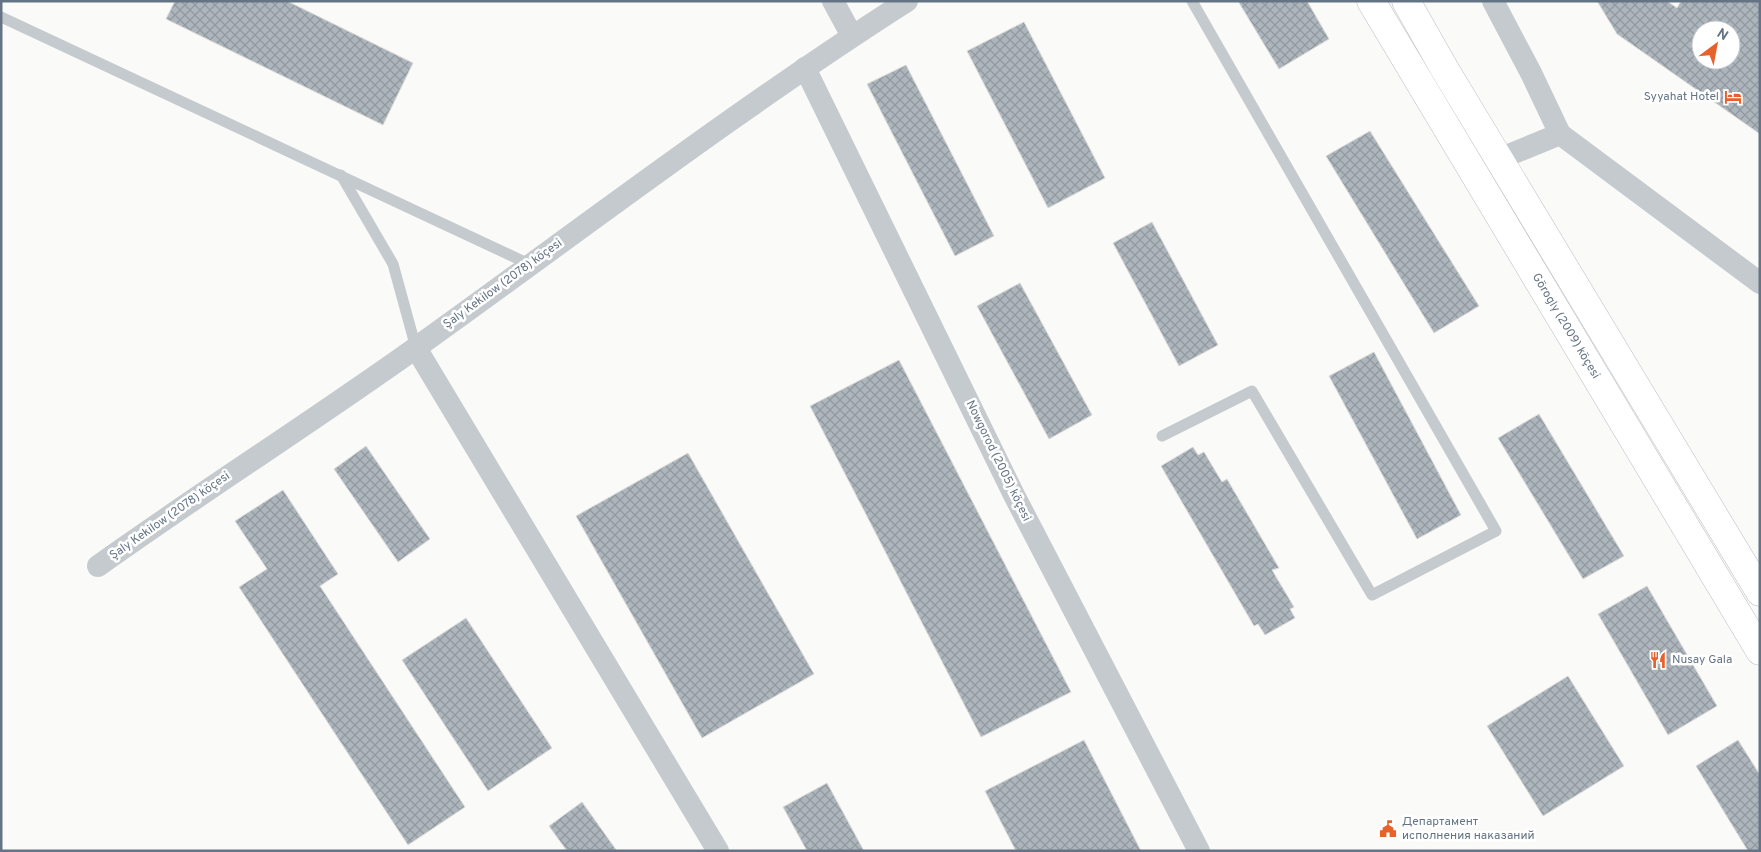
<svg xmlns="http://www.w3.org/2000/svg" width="1761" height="852" viewBox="0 0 1761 852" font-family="Overpass,sans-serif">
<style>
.building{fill:url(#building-cross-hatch);stroke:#dcdcda;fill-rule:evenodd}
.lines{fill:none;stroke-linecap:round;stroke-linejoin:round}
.secondary-casing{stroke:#babfc4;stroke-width:29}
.lane{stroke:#c5cace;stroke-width:11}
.street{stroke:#c5cace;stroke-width:22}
.secondary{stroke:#fff;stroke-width:28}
.labels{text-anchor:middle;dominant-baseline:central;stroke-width:5;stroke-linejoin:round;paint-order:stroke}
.poi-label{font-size:12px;fill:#647484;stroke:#fff;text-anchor:start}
.street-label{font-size:12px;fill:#647484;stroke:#fff}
</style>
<defs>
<pattern id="building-cross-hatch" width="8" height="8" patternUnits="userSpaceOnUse" patternTransform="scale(1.25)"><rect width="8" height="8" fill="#aeb6bd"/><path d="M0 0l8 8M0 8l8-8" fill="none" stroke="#91999f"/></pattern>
</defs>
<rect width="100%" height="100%" fill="#fafaf8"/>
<g class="building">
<polygon points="175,1 287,1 413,63 383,125 166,19"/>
<polygon points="1238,1 1307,1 1329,39 1279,69"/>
<path d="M1597,1H1667L1677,8L1681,1H1760V134L1617,34ZM1701,30H1731V60H1701Z"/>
<polygon points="1024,22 1105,178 1048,208 967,51"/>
<polygon points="906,65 994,236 955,256 867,84"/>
<polygon points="1370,131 1479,306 1434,333 1326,156"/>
<polygon points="1152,222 1218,345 1179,366 1113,243"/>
<polygon points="1020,283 1092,415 1049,439 977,306"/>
<polygon points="1374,352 1461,515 1417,539 1329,376"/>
<polygon points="899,360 1071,692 981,737 810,406"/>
<polygon points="1539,414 1624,556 1583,579 1498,438"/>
<polygon points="366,446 430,539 398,562 334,469"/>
<polygon points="1193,447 1198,455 1204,452 1222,482 1227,479 1279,568 1272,570 1294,607 1290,609 1295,618 1265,635 1258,624 1254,626 1161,466"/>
<polygon points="688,453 814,674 702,738 576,516"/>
<polygon points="283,490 338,574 320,586 465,807 408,845 239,587 267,569 235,521"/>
<polygon points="1647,586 1717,706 1668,735 1598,614"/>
<polygon points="466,618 552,748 488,791 402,660"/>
<polygon points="1568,676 1624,766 1543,816 1487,726"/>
<polygon points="1084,740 1141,851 1016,851 985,791"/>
<polygon points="1738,740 1760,775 1760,851 1748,851 1696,766"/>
<polygon points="827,783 864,851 807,851 783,807"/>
<polygon points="582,802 617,851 567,851 549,826"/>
</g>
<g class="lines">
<g class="secondary-casing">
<g id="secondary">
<path id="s1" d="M1371,1L1760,651"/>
<polyline points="1406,1 1444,68 1760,592"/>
</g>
</g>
<g class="lane">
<polyline points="1,17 529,264"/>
<polyline points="341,175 393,264 416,348"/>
<polyline points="1162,436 1252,391 1372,595 1496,531 1192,1"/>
</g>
<g class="street">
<polyline points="833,1 852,36"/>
<polyline points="1493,1 1531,73 1560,134"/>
<polyline points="805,68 1014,495 1199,851"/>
<polyline points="1499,159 1560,134 1760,283"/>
<polyline points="416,348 718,851"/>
<path d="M98,566C203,491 312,422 417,347C579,231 738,109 907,1"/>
</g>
<use href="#secondary" class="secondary"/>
</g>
<defs>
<g id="hotel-bare" transform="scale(1.35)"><path d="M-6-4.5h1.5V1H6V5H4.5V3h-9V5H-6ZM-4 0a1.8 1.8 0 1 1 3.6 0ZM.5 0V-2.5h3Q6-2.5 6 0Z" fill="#e8602a" stroke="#fff" stroke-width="2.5" paint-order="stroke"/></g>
<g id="restaurant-bare" transform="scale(1.35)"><path d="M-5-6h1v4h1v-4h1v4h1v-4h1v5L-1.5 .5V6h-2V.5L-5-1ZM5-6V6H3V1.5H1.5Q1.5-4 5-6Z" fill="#e8602a" stroke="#fff" stroke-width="2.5" paint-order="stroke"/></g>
<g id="civic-bare" transform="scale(1.35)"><path d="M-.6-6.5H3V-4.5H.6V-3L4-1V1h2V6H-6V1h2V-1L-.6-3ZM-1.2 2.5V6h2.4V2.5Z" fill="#e8602a" stroke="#fff" stroke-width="2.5" paint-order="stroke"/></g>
</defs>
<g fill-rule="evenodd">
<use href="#hotel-bare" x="1733" y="97"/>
<use href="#restaurant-bare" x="1658" y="660"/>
<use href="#civic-bare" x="1388" y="829"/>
</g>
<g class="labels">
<g class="poi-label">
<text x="1719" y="97" text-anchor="end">Syyahat Hotel</text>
<text x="1672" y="660">Nusay Gala</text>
<text x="1402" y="822">Департамент<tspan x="1402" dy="14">исполнения наказаний</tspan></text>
</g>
<g class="street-label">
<text transform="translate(503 284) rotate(-36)">Şaly Kekilow (2078) köçesi</text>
<text stroke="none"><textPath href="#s1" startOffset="379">Görogly (2009) köçesi</textPath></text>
<text transform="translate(998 461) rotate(64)">Nowgorod (2005) köçesi</text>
<text transform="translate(170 516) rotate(-35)">Şaly Kekilow (2078) köçesi</text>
</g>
</g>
<rect width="1761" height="852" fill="none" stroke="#647484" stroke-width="5"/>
<g transform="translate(1716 45) rotate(32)"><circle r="24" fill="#ffffff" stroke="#c1c7ce"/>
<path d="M0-4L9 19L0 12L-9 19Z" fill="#e8602a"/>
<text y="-8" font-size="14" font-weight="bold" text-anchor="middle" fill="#647484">N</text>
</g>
</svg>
